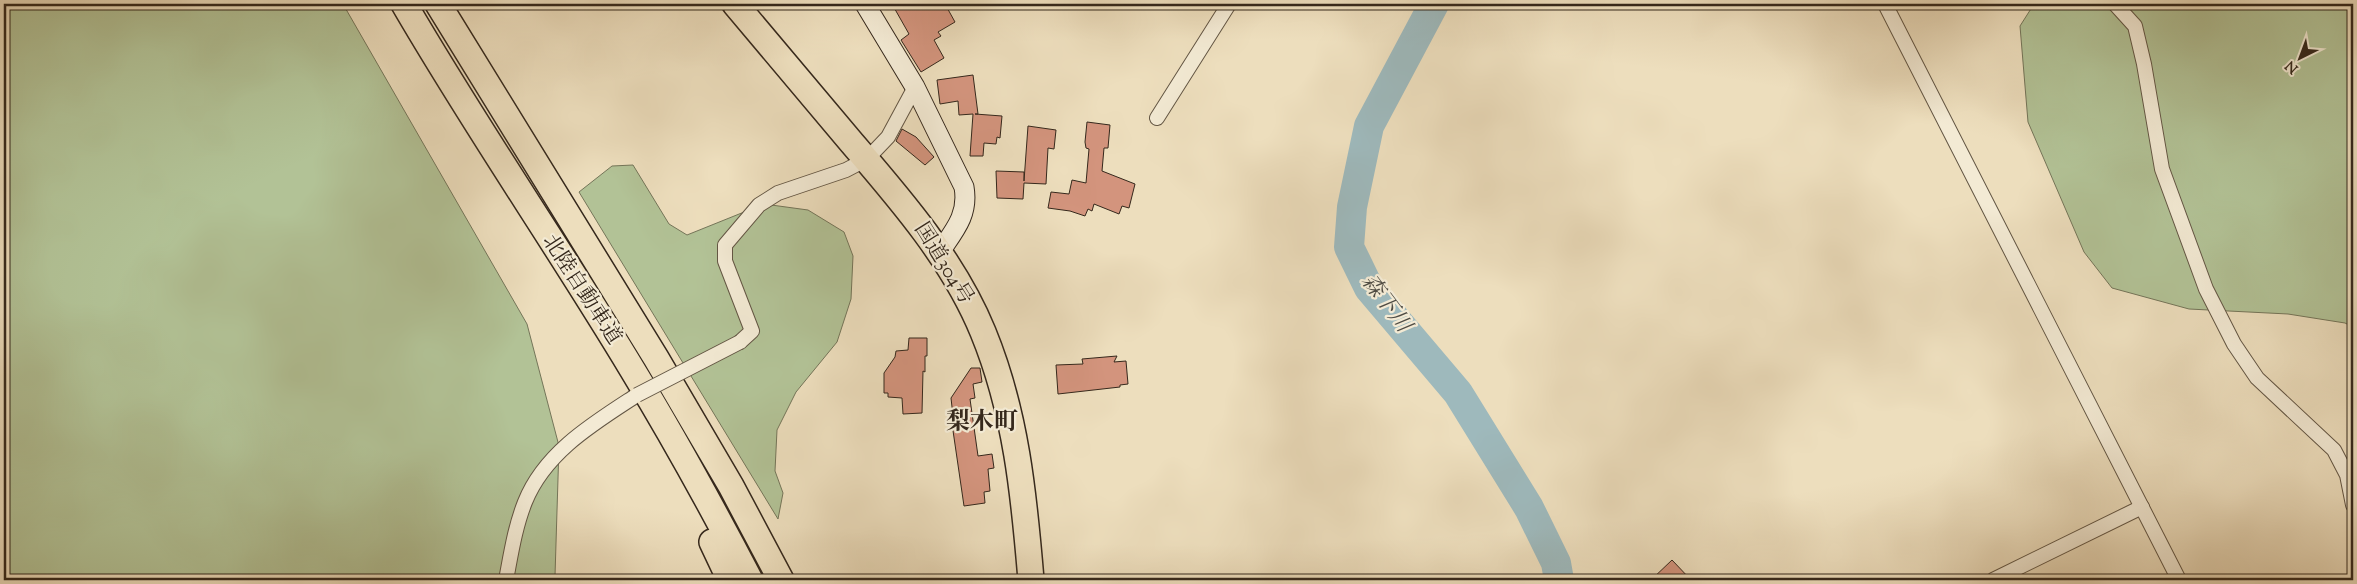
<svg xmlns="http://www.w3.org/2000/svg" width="2357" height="584" viewBox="0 0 2357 584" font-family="'Sorts Mill Goudy','Noto Serif JP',serif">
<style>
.green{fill:#b2c296;stroke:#747559}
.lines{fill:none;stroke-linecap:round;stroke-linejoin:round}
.river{stroke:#9eb9bc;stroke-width:30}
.building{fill:#d3947d;stroke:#35281c}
.street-casing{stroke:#635644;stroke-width:16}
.secondary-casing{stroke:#35281c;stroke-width:21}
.highway-casing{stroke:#35281c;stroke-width:28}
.street{stroke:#f3ead4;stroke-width:14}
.secondary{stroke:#f3ead4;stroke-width:19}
.highway{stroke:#eddebd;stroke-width:25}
.street-bridge-casing{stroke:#635644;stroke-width:16;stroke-linecap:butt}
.street-bridge{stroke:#f3ead4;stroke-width:14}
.labels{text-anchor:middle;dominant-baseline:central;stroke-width:4.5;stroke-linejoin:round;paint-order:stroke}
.street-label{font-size:21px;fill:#35281c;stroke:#f3ead4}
.water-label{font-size:22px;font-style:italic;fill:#4f4c44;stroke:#f3ead4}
.quarter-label{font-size:24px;font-weight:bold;fill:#35281c;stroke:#f3ead4}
</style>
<rect width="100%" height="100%" fill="#eddebd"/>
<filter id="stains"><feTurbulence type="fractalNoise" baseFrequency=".004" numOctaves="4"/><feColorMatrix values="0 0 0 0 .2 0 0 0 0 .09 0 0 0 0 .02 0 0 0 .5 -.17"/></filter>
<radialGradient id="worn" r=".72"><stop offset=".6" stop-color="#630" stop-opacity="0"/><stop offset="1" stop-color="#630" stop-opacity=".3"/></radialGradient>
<g class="green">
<polygon points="4,4 343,4 527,324 559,446 555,576 557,580 4,580"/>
<polygon points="2034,4 2353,4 2353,327 2345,323 2288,314 2189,309 2112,288 2084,252 2028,122 2020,26"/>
<polygon points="633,165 669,224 687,235 764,204 808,210 844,232 853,256 851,299 837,342 796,392 777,430 775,471 783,493 778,519 579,192 612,166"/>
</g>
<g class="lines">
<polyline class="river" points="1434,4 1369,126 1352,207 1349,247 1369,288 1458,393 1529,508 1556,563 1559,580"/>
</g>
<g class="building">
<polygon points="892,4 945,4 955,22 938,32 941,36 934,40 944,58 921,72 901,40 909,34"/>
<polygon points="973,75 978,114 975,114 1002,116 1000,138 997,137 996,144 984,143 983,156 970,156 973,114 959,115 958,101 940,104 937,80"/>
<polygon points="1087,122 1110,125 1108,148 1104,148 1102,171 1135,184 1129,208 1122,206 1119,214 1094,204 1092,211 1088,209 1085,216 1070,211 1048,208 1051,192 1069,194 1072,180 1086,183 1089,149 1086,148 1085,142"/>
<polygon points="1028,126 1056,130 1054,149 1048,148 1046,184 1024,183 1023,199 997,198 996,171 1024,172 1024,181"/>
<polygon points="902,129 916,137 934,157 925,165 896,141"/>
<polygon points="909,338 927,338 927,356 925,356 925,372 923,371 922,413 903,414 902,398 888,397 888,393 884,393 884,373 895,357 896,351 908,350"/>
<polygon points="1117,356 1114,362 1126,361 1128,384 1120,385 1120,387 1058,394 1056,365 1083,364 1082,359"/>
<polygon points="971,368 980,368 982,382 973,384 975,398 970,399 978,456 992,454 994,468 988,469 990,491 984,492 985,503 964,506 951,417 953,416 951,398"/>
<polygon points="1672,560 1691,580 1651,580"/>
</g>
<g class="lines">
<g class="street-casing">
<g id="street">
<polyline points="1885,4 2179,580"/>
<polyline points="2115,4 2135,26 2144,64 2162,169 2206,289 2234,344 2257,378 2334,450 2347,475 2353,505"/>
<polyline points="1157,118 1229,4"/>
<polyline points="740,342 752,331 725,261 725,245 759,205 778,193 846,170 867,159 888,137 915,87"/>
<path d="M506,580C511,554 515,527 525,502C545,452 594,423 637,395"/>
<polyline points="1993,580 2142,507"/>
</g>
</g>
<g class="secondary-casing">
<path id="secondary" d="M865,4L915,87L964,187C969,215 954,231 939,253"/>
</g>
<g class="highway-casing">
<g id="highway">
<path d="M404,4C476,128 558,246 632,369C674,438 713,509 750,580"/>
<polyline points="438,4 656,358 731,486 781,580"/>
<path d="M735,4C774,50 813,96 852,143C901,200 954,261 983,332C1016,412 1024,495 1031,580"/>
<polyline points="712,542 730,580"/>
</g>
</g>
<use href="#street" class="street"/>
<use href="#secondary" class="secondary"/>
<use href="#highway" class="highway"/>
<g class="street-bridge-casing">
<polyline id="street-bridge" points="637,395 740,342"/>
</g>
<use href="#street-bridge" class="street-bridge"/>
</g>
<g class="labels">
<g class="street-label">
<text transform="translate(943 264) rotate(58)">国道304号</text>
<text transform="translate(581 290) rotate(57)">北陸自動車道</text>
</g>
<g class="water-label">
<text transform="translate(1385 304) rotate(53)">森下川</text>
</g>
<g class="quarter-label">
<text x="982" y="423">梨木町</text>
</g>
</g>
<rect width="2357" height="584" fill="none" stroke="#eddebd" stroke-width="20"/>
<rect x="5" y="5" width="2347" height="574" fill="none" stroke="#35281c" stroke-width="2.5"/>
<rect x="10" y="10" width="2337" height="564" fill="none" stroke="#35281c"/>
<g transform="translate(2300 58) rotate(222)" stroke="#f3ead4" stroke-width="4" paint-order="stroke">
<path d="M0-4L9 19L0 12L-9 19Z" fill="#35281c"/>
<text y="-8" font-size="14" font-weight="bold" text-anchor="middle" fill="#35281c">N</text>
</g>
<rect width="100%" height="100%" filter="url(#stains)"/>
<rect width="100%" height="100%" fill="url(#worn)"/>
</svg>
